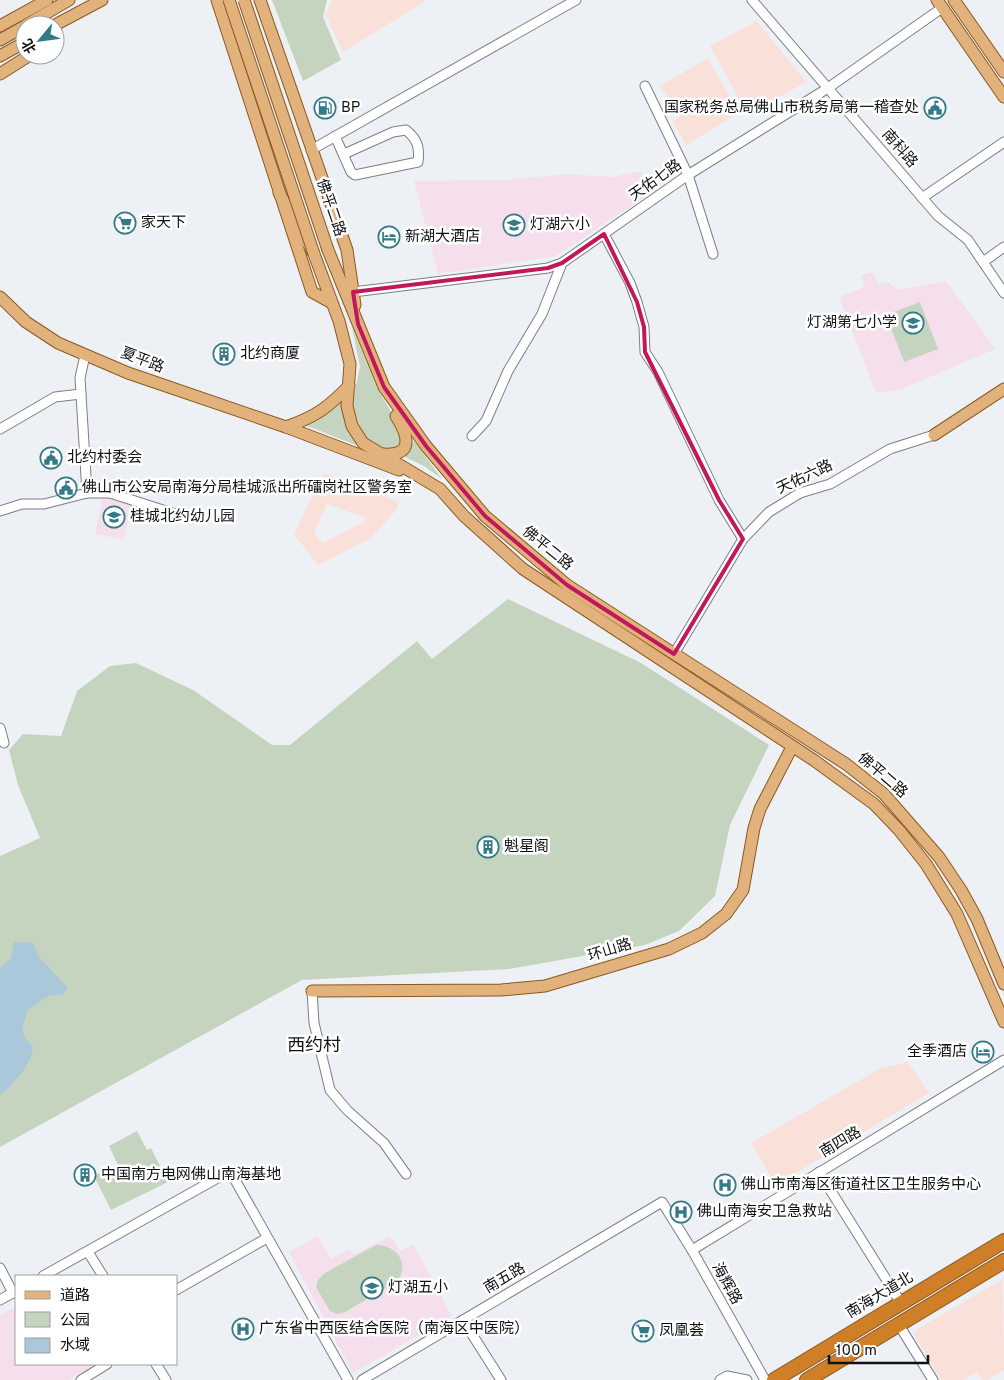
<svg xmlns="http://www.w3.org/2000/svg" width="1004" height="1380" viewBox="0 0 1004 1380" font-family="Overpass,'Noto Sans SC',sans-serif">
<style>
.commercial{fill:#f9e0d9;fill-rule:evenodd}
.education{fill:#f5dfec}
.green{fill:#c5d4be}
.water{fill:#aac8d9}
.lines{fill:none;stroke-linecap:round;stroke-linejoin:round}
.minor-casing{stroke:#7c7f83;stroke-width:11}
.major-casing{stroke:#8c5820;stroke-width:13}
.highway-casing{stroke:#8c5820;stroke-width:16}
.minor{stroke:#fff;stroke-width:9}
.major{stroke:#e2b27d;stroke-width:11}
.highway{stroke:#ce7f27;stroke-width:14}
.major-bridge-casing{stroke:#8c5820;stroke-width:13;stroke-linecap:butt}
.major-bridge{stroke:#e2b27d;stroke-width:11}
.marked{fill:none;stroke:#c2185b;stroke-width:4;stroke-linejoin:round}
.labels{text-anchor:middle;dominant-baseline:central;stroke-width:5;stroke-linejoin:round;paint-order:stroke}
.poi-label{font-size:15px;fill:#101112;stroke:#fff;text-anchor:start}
.street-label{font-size:15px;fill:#101112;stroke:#fff}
.quarter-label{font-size:18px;fill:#101112;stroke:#fff}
</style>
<rect width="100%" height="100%" fill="#edf1f5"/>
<g class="commercial">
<polygon points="331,0 427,0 343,52 326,15"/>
<polygon points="757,21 806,82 748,115 710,46"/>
<polygon points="708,58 739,113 686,145 673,122 680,116 660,86"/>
<path d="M324,473L399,502L397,509L371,538L318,565L294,534ZM327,504L366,518L364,522L323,543L314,533Z"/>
<polygon points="908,1062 929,1093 776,1185 751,1143 881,1068"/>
<polygon points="1003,1279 1004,1370 987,1380 983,1380 977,1372 963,1380 941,1380 914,1335 916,1330"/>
</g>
<g class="education">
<polygon points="640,171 649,194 556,256 438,274 414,181 505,180 567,174 612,177"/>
<polygon points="873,272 878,284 889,282 890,285 894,286 897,290 946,281 995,349 902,389 876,393 839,297 864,287 861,275"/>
<polygon points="103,494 132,501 124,540 95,534"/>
<polygon points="318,1236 331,1259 349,1249 353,1255 390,1236 400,1251 413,1244 452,1316 353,1373 289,1252"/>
<polygon points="16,1307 16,1364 90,1364 92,1366 69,1380 0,1380 0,1315"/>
</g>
<g class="green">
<polygon points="272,0 327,0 323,17 341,60 303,81"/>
<polygon points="920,302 938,349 904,362 886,315"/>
<polygon points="352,327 376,386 403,433 400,447 384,452 364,438 357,426 354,414 353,399 360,367"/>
<polygon points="342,396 346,424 358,446 305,425"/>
<polygon points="414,441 442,479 424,466 405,457"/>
<polygon points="508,599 641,663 769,745 730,825 715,896 679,931 645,945 509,969 302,980 0,1147 0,856 40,838 18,785 9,750 23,734 61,736 77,691 110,666 136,663 193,690 272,745 290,745 417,641 432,659"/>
<polygon points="137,1131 147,1150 151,1148 168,1182 111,1210 94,1176 118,1165 109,1146"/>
<path d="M376,1245C397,1245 411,1265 396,1282L345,1312L337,1314L330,1311L316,1287L318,1280L325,1273Z"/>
</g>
<path class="water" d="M14,942L33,943L39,957L68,988L63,994L48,996L28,1010L22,1029L25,1038L33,1046C32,1065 14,1083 0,1095V968L11,958Z"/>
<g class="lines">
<g class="minor-casing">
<g id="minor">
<polyline points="752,0 938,216 968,240 1004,293"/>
<polyline points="645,86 688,175 713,254"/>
<path d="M335,136L351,172L355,175L418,162C420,147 417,139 406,130L393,132L344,154"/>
<polyline points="311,150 576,0"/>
<polyline points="922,198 1004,142"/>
<polyline points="604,234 630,283 637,302 644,327 645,352 658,372 719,500 743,539"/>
<polyline points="983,262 1004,247"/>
<polyline points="353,292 548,268 562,263 688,175 828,88 942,8"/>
<polyline points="85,355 80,378 87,493"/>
<polyline points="0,429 55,397 81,394"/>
<polyline points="472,436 486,421 508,371 542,314 562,263"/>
<polyline points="0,511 22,504 44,504 87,493 110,493 188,518"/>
<polyline points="674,654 743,539 769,512 800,493 830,484 890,449 934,435"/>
<polyline points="0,728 4,743"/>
<polyline points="312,991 314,1023 330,1090 347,1110 384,1143 406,1174"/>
<polyline points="819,1172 901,1303"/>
<polyline points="692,1250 1004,1060"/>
<polyline points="88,1252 103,1276"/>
<polyline points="0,1268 13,1293"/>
<polyline points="43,1276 230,1171 348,1380"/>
<polyline points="176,1290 267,1238"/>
<polyline points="0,1300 16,1291"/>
<polyline points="463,1320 501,1380"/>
<polyline points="899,1325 933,1380"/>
<polyline points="156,1364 166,1380"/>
<polyline points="81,1380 107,1364"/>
<polyline points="362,1380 662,1202 692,1250 765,1380"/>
<polyline points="720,1380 727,1376 747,1380"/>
</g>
</g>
<g class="major-casing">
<g id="major">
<polyline points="217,0 312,292 332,303"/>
<polyline points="260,0 347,250 355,305"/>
<polyline points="937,0 1004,97"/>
<polyline points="954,0 1004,72"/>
<polyline points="26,25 69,0"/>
<polyline points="55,25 102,0"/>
<polyline points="0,26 47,0"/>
<polyline points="0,40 25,26"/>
<polyline points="0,56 25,42"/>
<polyline points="0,74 30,55"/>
<polyline points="279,193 314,254 339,321 350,364 347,406 352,426 363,443 440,489 464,516 523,569 815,761 874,804 899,830 926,864 957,914 1004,1022"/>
<polyline points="328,250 384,387 426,446 485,516 567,585 846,764 884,794 939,857 961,890 977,919 1004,984"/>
<polyline points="0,297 26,322 58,343 128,373 286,427 399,470"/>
<path d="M286,427C317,416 327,408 349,386"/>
<polyline points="934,435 1004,389"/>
<path d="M383,454C415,456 408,435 396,416"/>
<polyline points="312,991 501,990 545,986 669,949 702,933 726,914 743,890 754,828 760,809 792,747"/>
</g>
</g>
<g class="highway-casing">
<g id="highway">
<polyline points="774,1380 1004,1241"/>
<polyline points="807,1380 1004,1261"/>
</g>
</g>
<use href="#minor" class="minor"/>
<use href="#major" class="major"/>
<use href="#highway" class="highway"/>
<g class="major-bridge-casing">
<g id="major-bridge">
<polyline points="229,0 314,254"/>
<polyline points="244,0 328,250"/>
</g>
</g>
<use href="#major-bridge" class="major-bridge"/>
</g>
<path class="marked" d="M604,234L637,302L644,327L645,352L719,500L743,539L674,654L567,585L485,516L426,446L384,387L358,324L353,292L548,268L562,263Z"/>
<defs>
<g id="fuel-ring" transform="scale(1.125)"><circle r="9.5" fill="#fff" stroke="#347a86" stroke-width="1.5"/><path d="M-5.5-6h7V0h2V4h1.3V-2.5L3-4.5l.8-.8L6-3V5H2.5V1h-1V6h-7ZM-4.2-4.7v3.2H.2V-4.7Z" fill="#347a86"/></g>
<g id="civic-ring" transform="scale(1.125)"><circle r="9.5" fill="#fff" stroke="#347a86" stroke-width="1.5"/><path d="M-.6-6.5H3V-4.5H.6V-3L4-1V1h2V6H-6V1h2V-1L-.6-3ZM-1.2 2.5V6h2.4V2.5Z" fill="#347a86"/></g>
<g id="supermarket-ring" transform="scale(1.125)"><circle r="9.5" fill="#fff" stroke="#347a86" stroke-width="1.5"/><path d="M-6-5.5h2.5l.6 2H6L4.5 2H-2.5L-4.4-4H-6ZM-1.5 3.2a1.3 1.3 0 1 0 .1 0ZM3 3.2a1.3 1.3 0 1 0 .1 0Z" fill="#347a86"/></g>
<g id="school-ring" transform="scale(1.125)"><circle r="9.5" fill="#fff" stroke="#347a86" stroke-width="1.5"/><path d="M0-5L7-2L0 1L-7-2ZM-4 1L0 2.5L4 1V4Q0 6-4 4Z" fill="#347a86"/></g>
<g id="hotel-ring" transform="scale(1.125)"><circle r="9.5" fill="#fff" stroke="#347a86" stroke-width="1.5"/><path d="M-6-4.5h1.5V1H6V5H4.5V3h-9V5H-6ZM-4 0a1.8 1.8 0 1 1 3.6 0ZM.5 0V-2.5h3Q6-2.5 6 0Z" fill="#347a86"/></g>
<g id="building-ring" transform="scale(1.125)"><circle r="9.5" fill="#fff" stroke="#347a86" stroke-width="1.5"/><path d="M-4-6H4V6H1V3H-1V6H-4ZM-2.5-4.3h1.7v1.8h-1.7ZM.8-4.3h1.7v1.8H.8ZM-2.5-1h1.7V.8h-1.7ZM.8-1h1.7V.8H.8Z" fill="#347a86"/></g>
<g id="hospital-ring" transform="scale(1.125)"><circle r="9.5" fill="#fff" stroke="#347a86" stroke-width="1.5"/><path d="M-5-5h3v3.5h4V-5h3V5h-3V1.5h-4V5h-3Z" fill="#347a86"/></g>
</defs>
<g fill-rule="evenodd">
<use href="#fuel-ring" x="325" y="108"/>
<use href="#civic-ring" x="935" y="108"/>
<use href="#supermarket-ring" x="125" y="223"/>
<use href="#school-ring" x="514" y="225"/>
<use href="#hotel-ring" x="389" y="237"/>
<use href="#school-ring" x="913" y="323"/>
<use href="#building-ring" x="224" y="354"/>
<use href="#civic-ring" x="51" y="458"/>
<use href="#civic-ring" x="66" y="488"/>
<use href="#school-ring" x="114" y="517"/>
<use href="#building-ring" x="488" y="847"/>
<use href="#hotel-ring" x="983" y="1052"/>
<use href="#building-ring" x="85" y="1175"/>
<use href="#hospital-ring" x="725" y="1185"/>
<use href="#hospital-ring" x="681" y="1212"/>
<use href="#school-ring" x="372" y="1288"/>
<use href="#hospital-ring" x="243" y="1329"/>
<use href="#supermarket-ring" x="643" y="1331"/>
</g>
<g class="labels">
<g class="poi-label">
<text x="341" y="108">BP</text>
<text x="919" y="108" text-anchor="end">国家税务总局佛山市税务局第一稽查处</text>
<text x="141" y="223">家天下</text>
<text x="530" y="225">灯湖六小</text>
<text x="405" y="237">新湖大酒店</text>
<text x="897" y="323" text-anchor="end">灯湖第七小学</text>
<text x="240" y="354">北约商厦</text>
<text x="67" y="458">北约村委会</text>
<text x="82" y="488">佛山市公安局南海分局桂城派出所礌岗社区警务室</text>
<text x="130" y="517">桂城北约幼儿园</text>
<text x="504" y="847">魁星阁</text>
<text x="967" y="1052" text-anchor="end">全季酒店</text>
<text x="101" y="1175">中国南方电网佛山南海基地</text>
<text x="741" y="1185">佛山市南海区街道社区卫生服务中心</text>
<text x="697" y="1212">佛山南海安卫急救站</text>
<text x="388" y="1288">灯湖五小</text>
<text x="259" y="1329">广东省中西医结合医院（南海区中医院）</text>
<text x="659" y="1331">凤凰荟</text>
</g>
<g class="street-label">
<text transform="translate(899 149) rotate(49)">南科路</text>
<text transform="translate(656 181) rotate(-35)">天佑七路</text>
<text transform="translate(330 208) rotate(71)">佛平二路</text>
<text transform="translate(142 361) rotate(21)">夏平路</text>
<text transform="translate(805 478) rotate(-25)">天佑六路</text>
<text transform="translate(547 549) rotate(39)">佛平二路</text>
<text transform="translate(882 776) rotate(41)">佛平二路</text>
<text transform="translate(610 951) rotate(-17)">环山路</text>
<text transform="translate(841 1143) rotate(-31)">南四路</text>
<text transform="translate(505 1279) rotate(-31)">南五路</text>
<text transform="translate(726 1284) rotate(61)">海辉路</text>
<text transform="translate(880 1296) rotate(-31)">南海大道北</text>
</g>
<g class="quarter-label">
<text x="314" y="1046">西约村</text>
</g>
</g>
<rect x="15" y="1275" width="162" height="90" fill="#ffffff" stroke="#9fa0a0"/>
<rect x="25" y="1291" width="25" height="8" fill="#e2b27d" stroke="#9fa0a0"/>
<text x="60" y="1300" font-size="15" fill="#101112">道路</text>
<rect x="25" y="1312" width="25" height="15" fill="#c5d4be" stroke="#9fa0a0"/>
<text x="60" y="1325" font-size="15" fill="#101112">公园</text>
<rect x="25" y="1338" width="25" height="15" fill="#aac8d9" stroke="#9fa0a0"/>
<text x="60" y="1350" font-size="15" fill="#101112">水域</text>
<g transform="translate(40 40) rotate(241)"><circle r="24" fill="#ffffff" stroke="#9fa0a0"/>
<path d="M0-4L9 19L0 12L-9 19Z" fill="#347a86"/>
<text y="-8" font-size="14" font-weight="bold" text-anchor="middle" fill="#101112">北</text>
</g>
<path d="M829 1355v8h99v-8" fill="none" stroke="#101112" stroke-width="2.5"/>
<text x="836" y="1355" font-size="15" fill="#101112" stroke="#ffffff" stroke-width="4" paint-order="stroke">100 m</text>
</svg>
